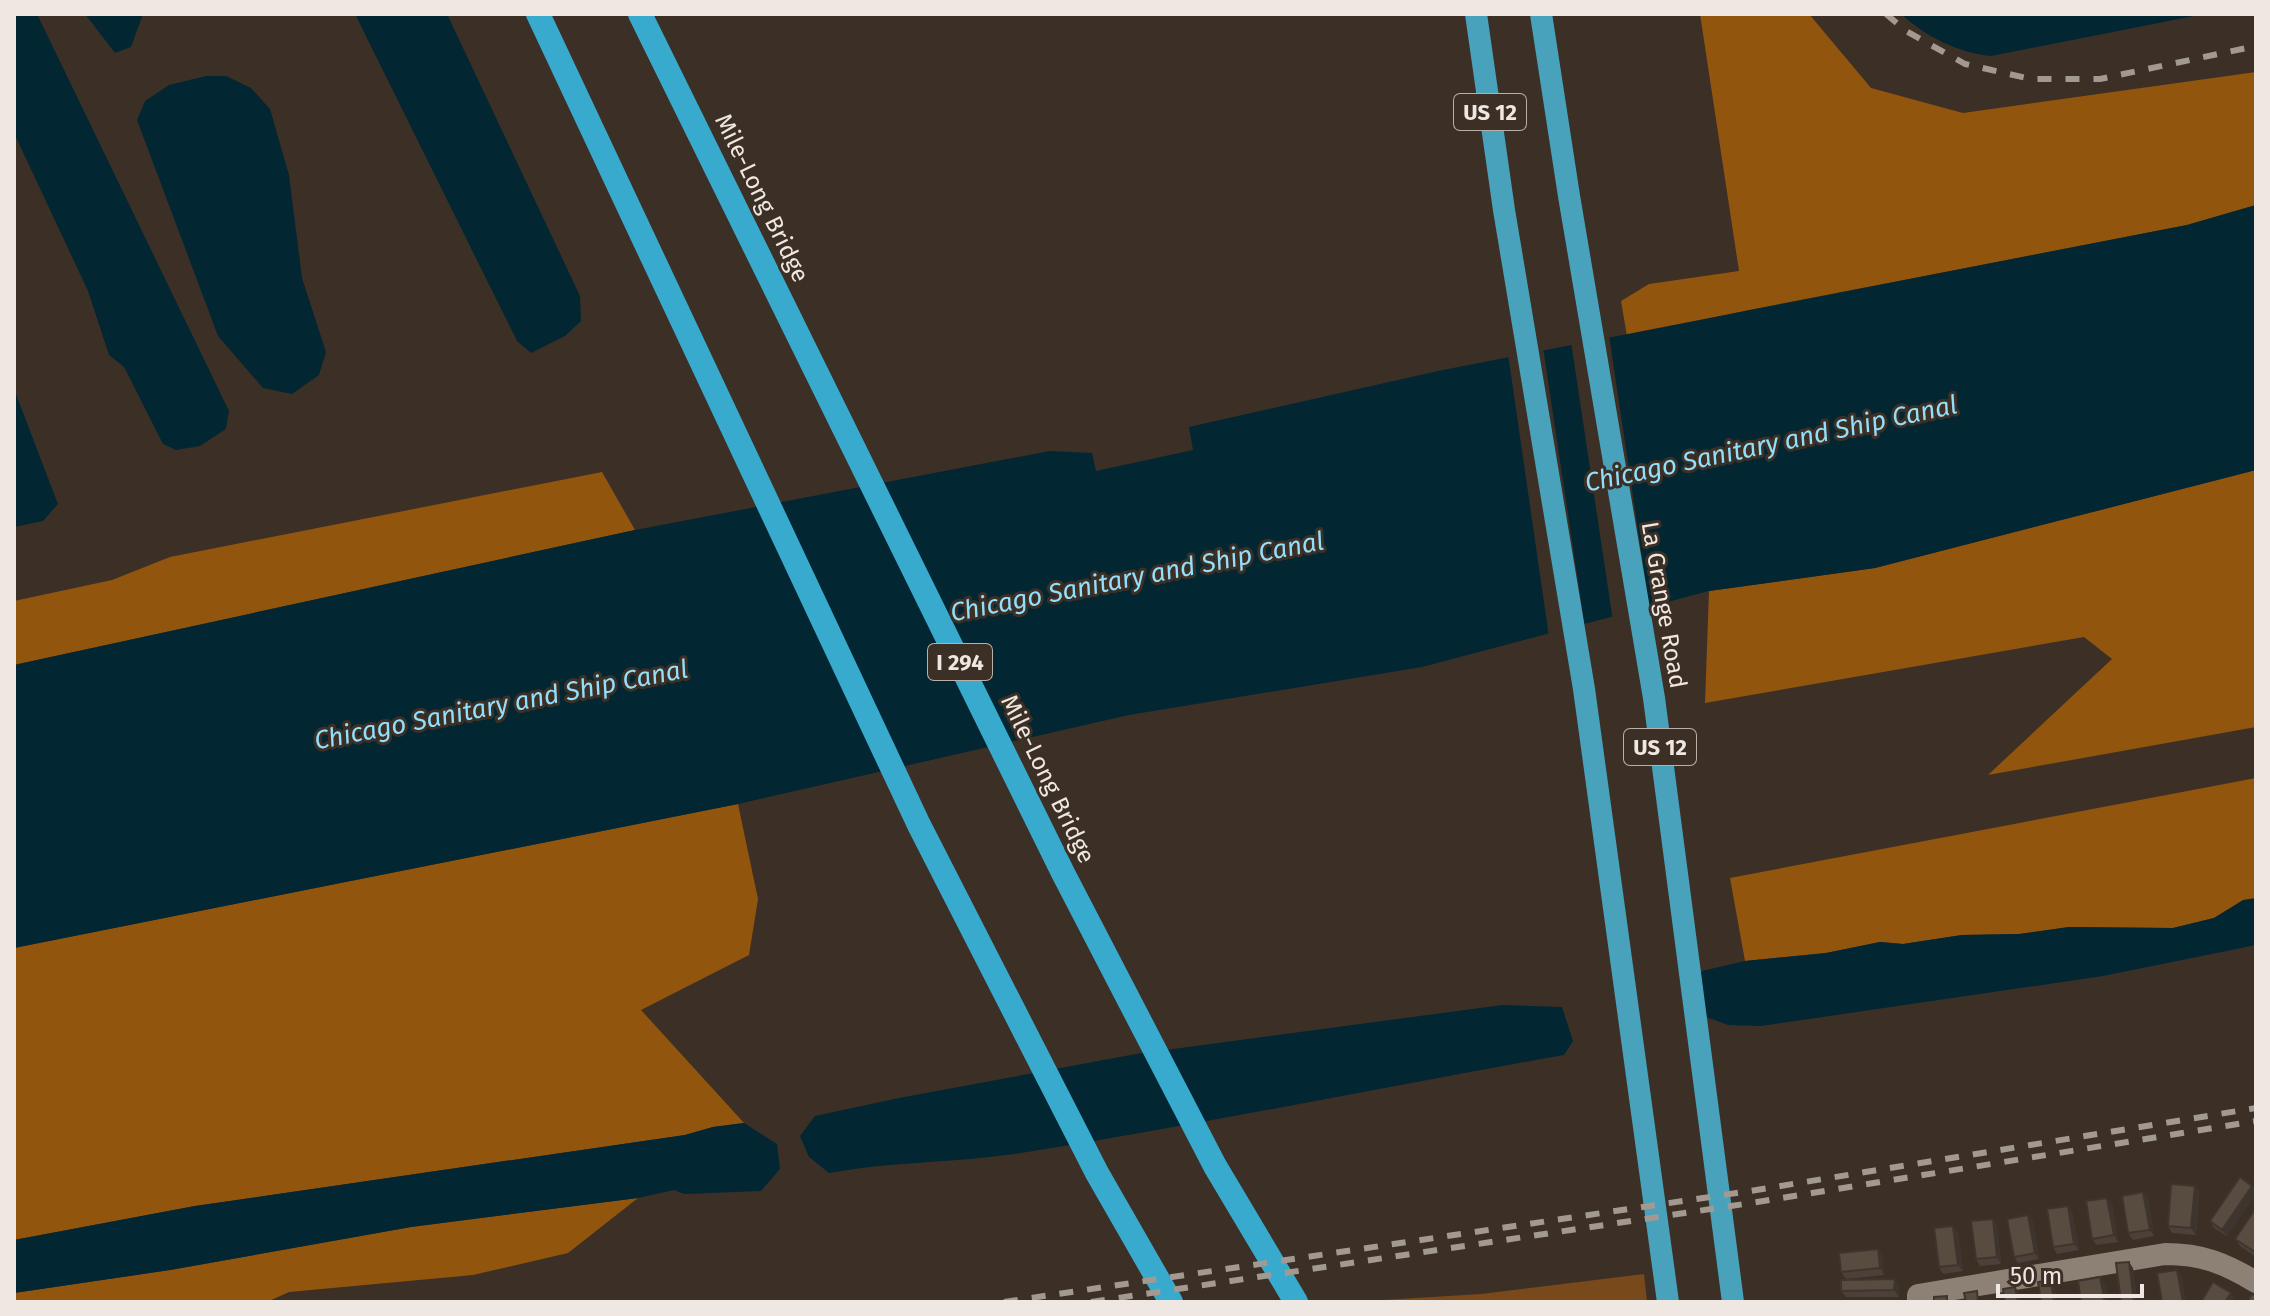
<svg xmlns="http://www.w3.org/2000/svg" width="2270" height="1316" viewBox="0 0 2270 1316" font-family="'Fira Sans',sans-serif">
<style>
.green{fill:#78491a}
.forest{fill:#92550d}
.water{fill:#022632}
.pier{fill:#3c3026}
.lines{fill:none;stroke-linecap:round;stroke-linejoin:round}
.minor{stroke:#8d8074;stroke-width:22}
.trunk{stroke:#49a2bc;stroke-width:22}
.motorway{stroke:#38aace;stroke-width:24}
.rail{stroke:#a29991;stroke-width:6;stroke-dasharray:14 14;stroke-linecap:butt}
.wall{fill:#4c4138}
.shaded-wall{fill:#3e352e}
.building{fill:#584c41;stroke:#3e352e;stroke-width:2}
.labels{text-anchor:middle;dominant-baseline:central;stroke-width:6;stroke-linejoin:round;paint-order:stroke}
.shield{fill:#3c3026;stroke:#b9b0a9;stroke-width:2}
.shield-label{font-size:22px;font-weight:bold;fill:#efe7e1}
.street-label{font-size:24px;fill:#efe7e1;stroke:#3c3026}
.water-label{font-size:26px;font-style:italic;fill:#92dffb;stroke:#3c3026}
</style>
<rect width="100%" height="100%" fill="#3c3026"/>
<polygon class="green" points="1644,1274 1647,1302 1350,1302 1481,1294"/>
<g class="forest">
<polygon points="1700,14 1809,14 1871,88 1963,113 2256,72 2256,205 2187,225 1749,310 1627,336 1621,301 1649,284 1739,271"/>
<polygon points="2256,470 2256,727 1988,775 2112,659 2084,637 1705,703 1709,591 1875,568"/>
<polygon points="602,472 635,530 14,665 14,601 112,580 170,557"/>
<polygon points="2256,778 2256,898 2243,901 2214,918 2173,928 2069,927 2019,934 1962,935 1903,944 1880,942 1826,953 1745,961 1730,878"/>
<polygon points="738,804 758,899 749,955 641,1010 744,1123 713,1127 685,1135 195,1206 14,1240 14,948"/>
<polygon points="638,1198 568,1253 473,1275 289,1292 267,1302 14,1302 14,1293 170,1270 411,1227"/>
</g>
<g class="water">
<polygon points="14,14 37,14 229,411 226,429 200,446 176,450 163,444 124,367 109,355 88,291 14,133"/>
<polygon points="85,14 143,14 131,47 115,53"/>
<polygon points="355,14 447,14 580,296 581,321 565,336 531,353 517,341"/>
<path d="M1901,14H2204L1991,56C1958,53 1925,36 1901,14Z"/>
<polygon points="206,76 226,76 251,88 270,109 289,175 302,278 326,352 319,375 292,394 263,388 218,336 137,120 145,101 169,85"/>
<polygon points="2256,205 2256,470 1875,568 1709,591 1422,667 1129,715 738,804 14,948 14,665 635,530 1050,451 1092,453 1096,471 1193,450 1189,427 1438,371 2187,225"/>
<polygon points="14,389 58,504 43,521 14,527"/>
<polygon points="2256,898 2256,945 2103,976 1761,1026 1728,1025 1684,1009 1702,971 1745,961 1826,953 1880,942 1903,944 1962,935 2019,934 2069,927 2173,928 2214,918 2243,900"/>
<path d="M1502,1005L1562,1007L1573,1041L1564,1055C1383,1087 1203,1124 1021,1153C957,1163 892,1161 829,1173L809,1157L800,1136L815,1116L899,1098L1136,1054Z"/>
<polygon points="744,1123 777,1144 780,1169 761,1191 684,1194 674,1190 638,1198 411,1227 170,1270 14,1293 14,1240 195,1206 685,1135 713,1127"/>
</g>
<g class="pier">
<polygon points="1609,335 1650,611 1613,621 1571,342"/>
<polygon points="1543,347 1585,628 1549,637 1508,354"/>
</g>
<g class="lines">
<path class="minor" d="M1918,1302V1295L2165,1254C2202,1254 2224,1263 2256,1282"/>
<g class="trunk">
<polyline points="1476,14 1504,210 1584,689 1668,1302"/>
<polyline points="1541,14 1569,196 1654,698 1733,1302"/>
</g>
<g class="motorway">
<polyline points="538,14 919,825 1097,1173 1171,1302"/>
<polyline points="640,14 1063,873 1215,1166 1296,1302"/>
</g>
<g class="rail">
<polyline points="1886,14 1906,31 1965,64 2031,79 2100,79 2256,46"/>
<polyline points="1004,1302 1750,1191 2256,1108"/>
<polyline points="1091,1302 1751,1203 2256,1121"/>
</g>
</g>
<g class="wall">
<polygon points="2195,1186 2199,1192 2196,1235 2172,1233 2168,1226"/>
<polygon points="2256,1191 2256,1193 2227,1236 2214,1228 2210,1221"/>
<polygon points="2143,1192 2148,1198 2154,1236 2133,1240 2128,1233"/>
<polygon points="2112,1204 2118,1242 2097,1245 2092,1239"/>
<polygon points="2256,1208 2256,1257 2240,1246 2235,1239"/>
<polygon points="2072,1212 2079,1250 2057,1254 2053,1247"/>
<polygon points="2028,1215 2033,1222 2039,1259 2018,1263 2014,1257"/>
<polygon points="1997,1225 2001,1264 1980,1266 1976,1259"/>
<polygon points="1953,1226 1958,1233 1963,1271 1943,1274 1939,1267"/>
<polygon points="1882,1255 1884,1275 1846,1279 1841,1272"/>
<polygon points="1899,1285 1899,1297 1846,1297 1841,1291"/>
</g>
<g class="shaded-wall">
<polygon points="2195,1186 2199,1192 2196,1235 2191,1228"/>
<polygon points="2252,1186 2256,1191 2256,1193 2227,1236 2222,1230"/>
<polygon points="2143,1192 2148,1198 2154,1236 2150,1230"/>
<polygon points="2107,1198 2112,1204 2118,1242 2114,1235"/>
<polygon points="2068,1206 2072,1212 2079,1250 2074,1244"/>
<polygon points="2028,1215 2033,1222 2039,1259 2035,1253"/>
<polygon points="1993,1219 1997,1225 2001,1264 1997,1257"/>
<polygon points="1953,1226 1958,1233 1963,1271 1958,1265"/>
<polygon points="1878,1249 1882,1255 1884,1275 1880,1268"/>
<polygon points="2129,1262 2133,1268 2138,1302 2134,1302"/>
<polygon points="2177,1270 2182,1276 2186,1302 2183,1302"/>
<polygon points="2100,1277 2105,1283 2108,1302 2105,1302"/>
<polygon points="1895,1279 1899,1285 1899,1297 1894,1290"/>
<polygon points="2051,1280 2055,1287 2057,1302 2054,1302"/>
<polygon points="2015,1287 2020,1294 2021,1302 2018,1302"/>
<polygon points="2231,1293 2235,1300 2234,1302 2225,1302"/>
</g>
<g class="building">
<polygon points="2240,1177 2252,1186 2222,1230 2210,1221"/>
<polygon points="2171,1184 2195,1186 2191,1228 2168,1226"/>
<polygon points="2143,1192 2150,1230 2128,1233 2122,1196"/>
<polygon points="2107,1198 2114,1235 2092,1239 2086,1201"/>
<polygon points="2068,1206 2074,1244 2053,1247 2047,1209"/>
<polygon points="2256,1208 2256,1251 2255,1252 2235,1239"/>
<polygon points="2028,1215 2035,1253 2014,1257 2007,1219"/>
<polygon points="1993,1219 1997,1257 1976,1259 1971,1221"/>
<polygon points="1953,1226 1958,1265 1939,1267 1934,1228"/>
<polygon points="1878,1249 1880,1268 1841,1272 1839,1253"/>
<polygon points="2129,1262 2134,1302 2121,1302 2116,1263"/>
<polygon points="2177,1270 2183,1302 2162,1302 2157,1273"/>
<polygon points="2100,1277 2105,1302 2081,1302 2078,1281"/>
<polygon points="1895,1279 1894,1290 1841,1291 1841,1280"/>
<polygon points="2051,1280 2054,1302 2041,1302 2038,1282"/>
<polygon points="2213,1282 2231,1293 2225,1302 2201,1302"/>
<polygon points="2015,1287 2018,1302 2005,1302 2003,1289"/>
<polygon points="1977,1291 1978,1302 1966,1302 1964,1293"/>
<polygon points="2252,1294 2256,1296 2256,1302 2247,1302"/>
<polygon points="1947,1296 1947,1302 1934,1302 1934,1297"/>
</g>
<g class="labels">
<g class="shield">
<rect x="1454" y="94" width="72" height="36" rx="6"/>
<rect x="928" y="644" width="64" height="36" rx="6"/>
<rect x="1624" y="729" width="72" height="36" rx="6"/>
</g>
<g class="shield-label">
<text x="1490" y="112">US 12</text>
<text x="960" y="662">I 294</text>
<text x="1660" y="747">US 12</text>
</g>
<g class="street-label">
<text transform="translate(762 198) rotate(64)">Mile-Long Bridge</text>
<text transform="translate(1664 605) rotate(80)">La Grange Road</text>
<text transform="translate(1048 779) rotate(64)">Mile-Long Bridge</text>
</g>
<g class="water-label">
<text transform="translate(1771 444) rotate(-12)">Chicago Sanitary and Ship Canal</text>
<text transform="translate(1137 577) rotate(-11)">Chicago Sanitary and Ship Canal</text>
<text transform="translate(501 705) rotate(-11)">Chicago Sanitary and Ship Canal</text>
</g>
</g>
<rect width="2270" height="1316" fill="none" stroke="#efe7e1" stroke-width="32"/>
<path d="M1998 1284v12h144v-12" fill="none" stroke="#efe7e1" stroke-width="4"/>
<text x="2010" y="1284" font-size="24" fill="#efe7e1" stroke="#3c3026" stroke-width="6" paint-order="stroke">50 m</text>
</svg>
